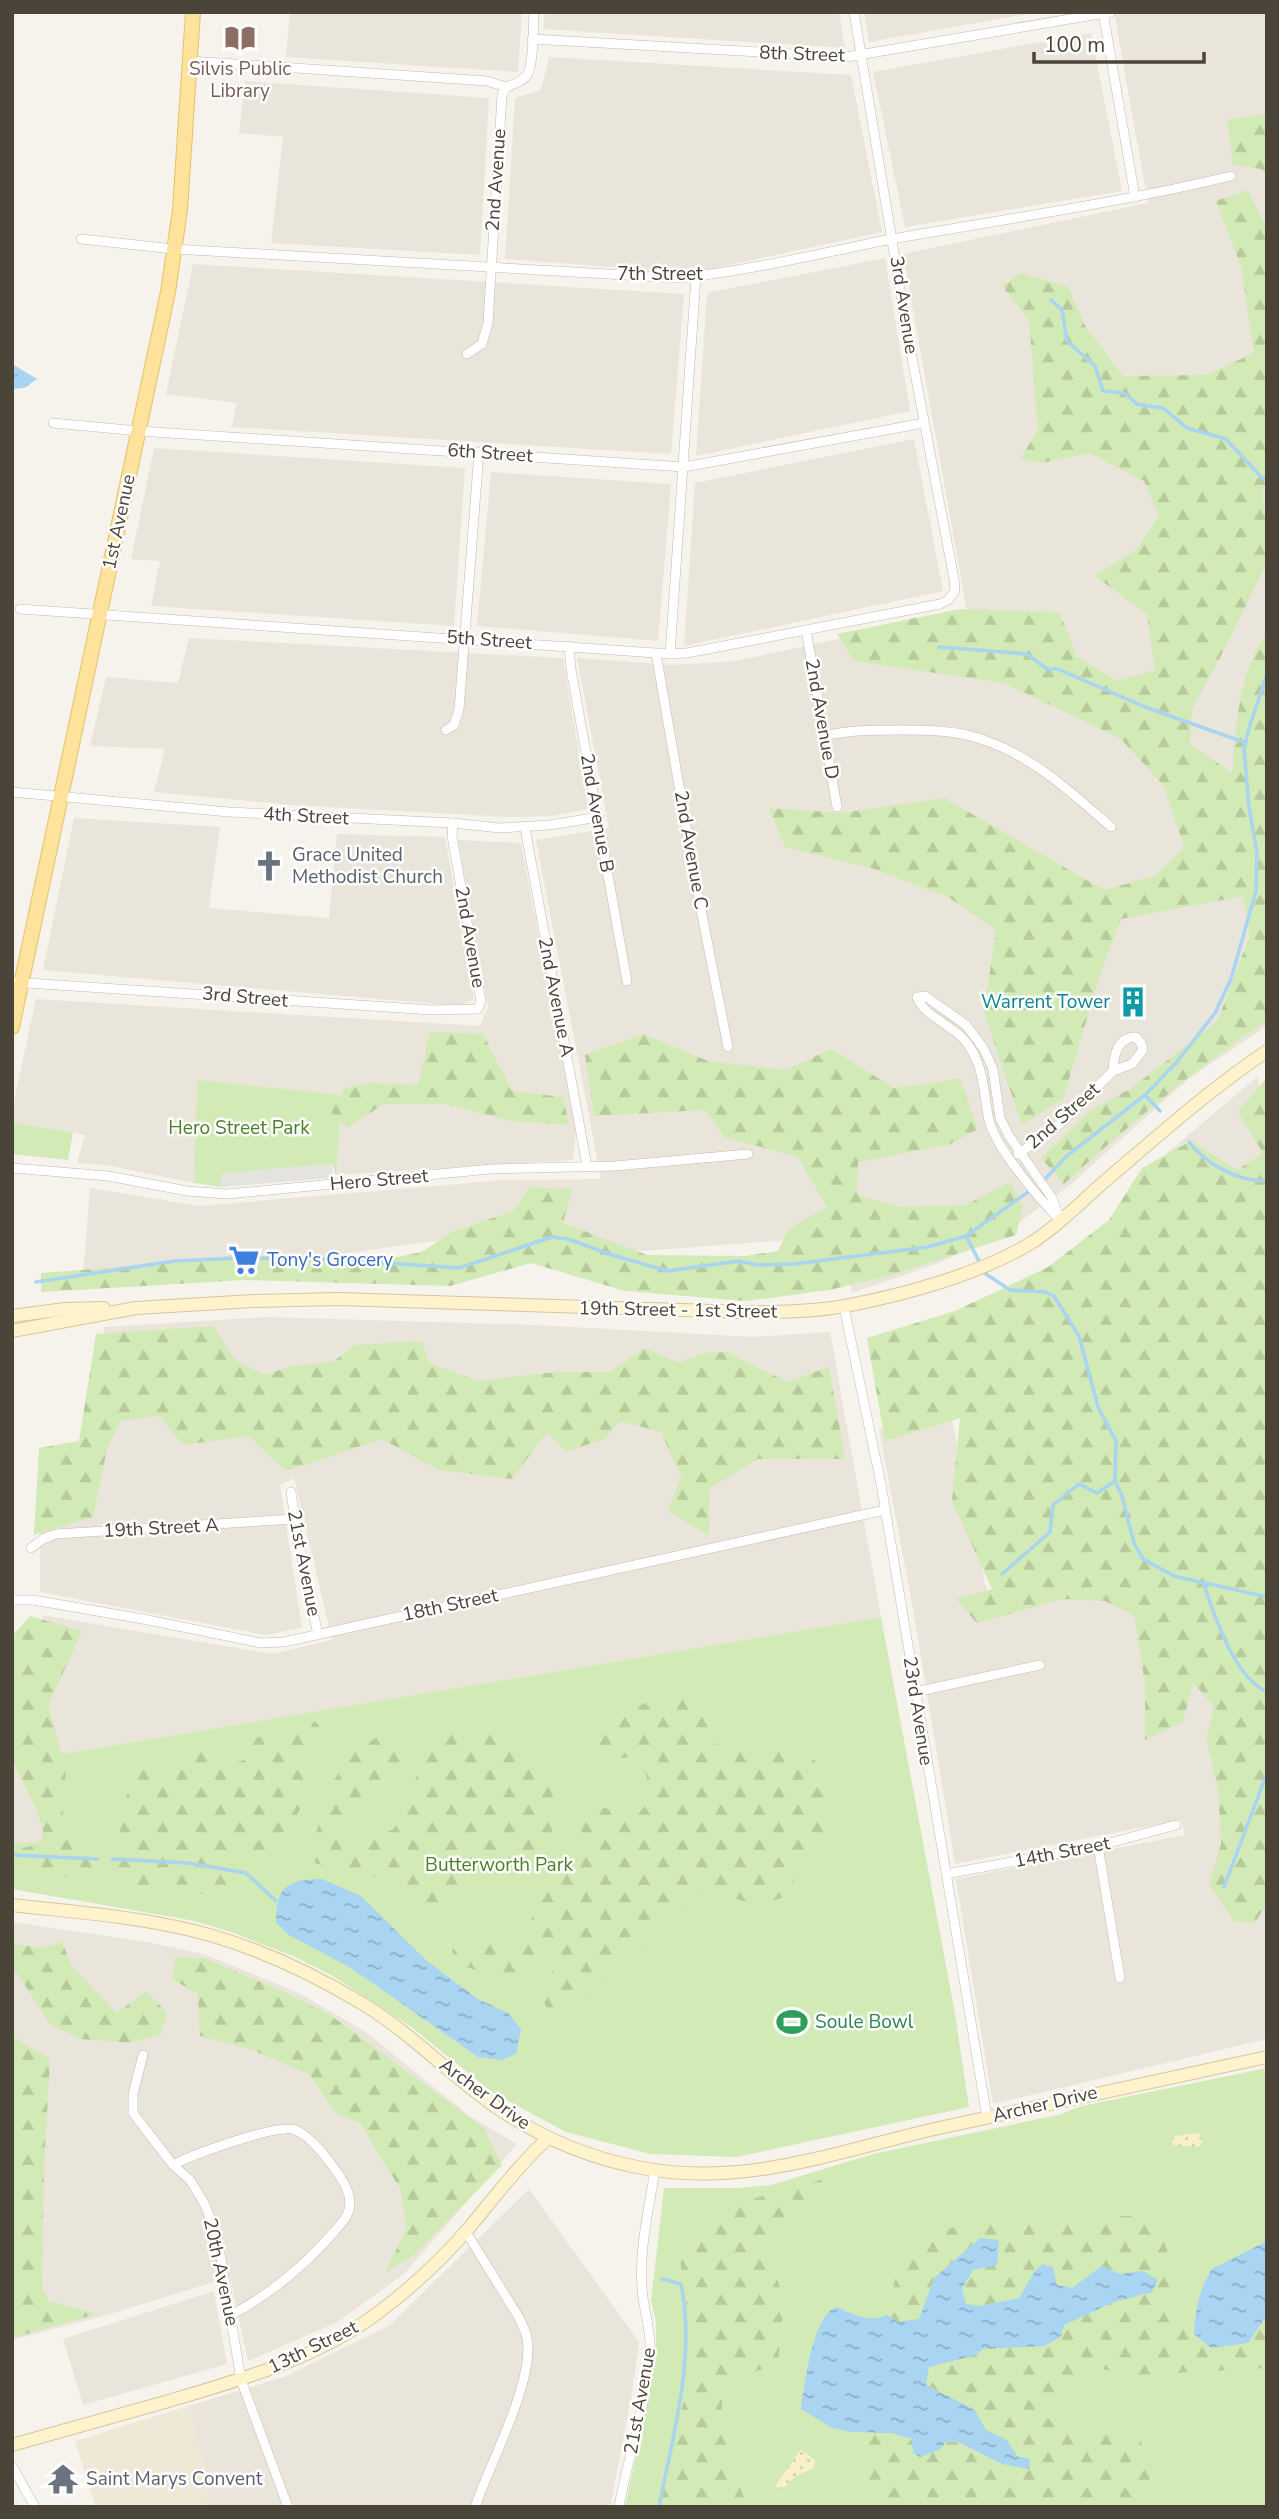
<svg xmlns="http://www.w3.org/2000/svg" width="1279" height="2519" viewBox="0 0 1279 2519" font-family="'Nunito Sans',sans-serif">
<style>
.residential{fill:#eae5da}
.education{fill:#efe8d6}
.green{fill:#d2eab5}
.forest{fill:url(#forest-firs)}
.sand{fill:url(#sand-dots)}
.parking{fill:#e5e3e0}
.water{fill:url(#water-ripples)}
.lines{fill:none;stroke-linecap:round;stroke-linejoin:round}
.stream{stroke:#a9d4f2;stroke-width:3.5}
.street-casing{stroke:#c2bbae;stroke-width:10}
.secondary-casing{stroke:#d6c79b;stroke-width:14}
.primary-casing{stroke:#e6c16a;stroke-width:16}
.street{stroke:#fff;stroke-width:9}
.secondary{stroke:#fff3cd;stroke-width:12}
.primary{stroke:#ffe39c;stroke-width:14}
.labels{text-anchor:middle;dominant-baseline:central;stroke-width:5;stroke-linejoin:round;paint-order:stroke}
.street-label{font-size:19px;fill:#4b4439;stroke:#fff}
.education-label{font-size:19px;fill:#785e54;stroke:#fff}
.worship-label{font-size:19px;fill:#5b616d;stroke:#fff;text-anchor:start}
.culture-label{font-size:19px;fill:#0d838f;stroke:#fff;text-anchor:end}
.park-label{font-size:19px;fill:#4a7f2a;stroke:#fff}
.shop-label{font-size:19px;fill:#366cbe;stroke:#fff;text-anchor:start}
.leisure-label{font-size:19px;fill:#27864d;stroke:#fff;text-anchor:start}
</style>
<defs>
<pattern id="forest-firs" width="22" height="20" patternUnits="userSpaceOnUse" patternTransform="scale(1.75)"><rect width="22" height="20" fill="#d2eab5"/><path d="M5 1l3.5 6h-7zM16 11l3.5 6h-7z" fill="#b6ca9c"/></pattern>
<pattern id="sand-dots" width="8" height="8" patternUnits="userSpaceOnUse" patternTransform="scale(1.75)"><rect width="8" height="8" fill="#f9efc9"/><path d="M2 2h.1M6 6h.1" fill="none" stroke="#d7cead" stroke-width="1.8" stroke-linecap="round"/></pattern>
<pattern id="water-ripples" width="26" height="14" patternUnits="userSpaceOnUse" patternTransform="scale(1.75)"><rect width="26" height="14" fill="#a9d4f2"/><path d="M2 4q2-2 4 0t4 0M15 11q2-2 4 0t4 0" fill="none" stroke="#8caec5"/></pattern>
</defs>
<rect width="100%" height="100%" fill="#f6f3ec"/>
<g class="residential">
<polygon points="290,12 522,12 518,72 286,57"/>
<polygon points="545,12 839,12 845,48 543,29"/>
<polygon points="864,12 1038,12 869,42"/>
<polygon points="1114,12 1267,12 1267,1026 1191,1077 1070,1185 1006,1232 936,1264 852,1293 842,1236 587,1255 513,1230 82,1290 90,1188 199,1206 505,1180 601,1179 536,840 609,828 577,658 673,665 736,661 967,611 903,254 1148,203"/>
<polygon points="1091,33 1122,191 905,227 873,72"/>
<polygon points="549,57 851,75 882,232 693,273 505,259 515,98 541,90"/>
<polygon points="245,81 489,98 480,255 271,243 283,137 239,133"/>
<polygon points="885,258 910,411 696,456 707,293"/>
<polygon points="193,264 684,294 671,454 232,427 237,403 166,394"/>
<polygon points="914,439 943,591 684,646 695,483"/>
<polygon points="154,448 465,468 454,626 151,606 160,561 131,559"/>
<polygon points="491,472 671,484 658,641 477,626"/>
<polygon points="189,638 563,658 588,809 553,816 507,817 291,805 154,792 165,749 90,746 106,677 178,683"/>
<polygon points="74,818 220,827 209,908 329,918 337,834 445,837 474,999 459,1006 43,970"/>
<polygon points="458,840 521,843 576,1131 573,1160 336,1175 341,1095 197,1081 194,1183 106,1165 77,1163 85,1135 12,1122 12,1110 36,999 480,1026 488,1008"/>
<polygon points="1257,1077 1267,1114 1267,1167 1129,1195 1154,1164"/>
<polygon points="267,1317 535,1325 752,1337 830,1332 881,1617 45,1757 42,1843 12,1844 12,1695 43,1694 42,1615 273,1654 332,1640 294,1478 280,1485 302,1628 265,1635 40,1592 40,1472 99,1463 104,1327"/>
<polygon points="951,1414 988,1598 1267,1542 1267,2039 993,2104 956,1879 1185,1835 1181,1820 955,1864 914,1614 879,1429"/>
<polygon points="12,1922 147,1942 204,1954 299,1993 366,2032 468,2115 517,2144 405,2273 338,2322 248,2361 230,2277 114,2313 12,2340"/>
<polygon points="529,2189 639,2342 631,2399 610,2507 206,2507 207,2477 188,2406 284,2377 390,2325"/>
<polygon points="214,2291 227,2364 83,2405 63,2339"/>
</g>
<polygon class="education" points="188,2406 207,2477 206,2507 96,2507 75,2441"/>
<g class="green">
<polygon points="197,1080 342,1095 336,1175 332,1164 221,1174 221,1187 194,1183"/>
<polygon points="12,1122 73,1133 68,1160 12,1154"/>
<polygon points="881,1617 954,2008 969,2107 737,2157 651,2154 566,2132 492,2092 410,2026 331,1975 293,1956 231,1932 195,1921 12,1889 12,1844 42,1842 44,1757"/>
<polygon points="1267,2068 1267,2507 625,2507 649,2398 656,2345 656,2322 651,2301 664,2188 737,2188 771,2185 873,2154 1058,2115 1082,2106"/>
</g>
<g class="forest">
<polygon points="1267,114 1267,178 1261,169 1233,165 1227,120"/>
<path d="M1248,190L1261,218L1267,226V480L1262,492L1267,531V562L1224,650L1192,709L1190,744L1232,773C1236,728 1238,671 1267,634V1021C1194,1069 1129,1125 1064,1184L1041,1158L1090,1111L1130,1089L1217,1022L1250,935L1243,896L1121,919L1099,978L1063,1099L1022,1125L984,1012L996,930L948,897L871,868L785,847L769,808L842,813L944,798L1104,890L1155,876L1184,847L1164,786L1121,739L1004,683L854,661L837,634L960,609L1060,612L1076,656L1117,681L1155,670L1147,614L1095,576L1137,549L1159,516L1144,481L1090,453L1041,463L1020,459L1038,430L1029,320L1002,286L1020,273L1068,287L1084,324L1123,376L1207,375L1254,353L1241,266L1216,201Z"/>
<polygon points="430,1032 483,1034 512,1091 563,1097 569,1125 511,1121 445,1104 384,1104 347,1128 331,1112 345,1088 369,1083 418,1085"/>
<polygon points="643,1034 708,1061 786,1070 831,1049 894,1088 960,1079 978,1129 948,1145 858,1162 857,1195 899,1207 966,1205 1010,1182 1023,1207 1016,1235 891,1275 829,1290 746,1301 625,1291 531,1263 450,1286 245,1280 41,1292 41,1273 173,1263 233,1255 387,1259 422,1252 452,1232 513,1211 530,1187 572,1189 563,1223 647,1255 745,1256 778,1251 789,1229 827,1207 798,1157 724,1137 705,1110 594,1116 585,1055"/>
<polygon points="1267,1077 1267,1903 1255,1923 1234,1921 1209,1885 1221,1844 1218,1789 1206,1739 1214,1707 1193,1682 1183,1722 1145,1740 1145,1684 1134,1615 1105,1601 1062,1599 977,1623 956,1599 992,1589 952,1501 960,1418 885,1441 867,1338 955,1311 1048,1267 1109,1220 1142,1168 1191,1141 1237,1170 1263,1153 1238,1112"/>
<polygon points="213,1326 235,1360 265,1375 292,1366 333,1362 355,1345 422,1341 429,1363 478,1381 555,1372 610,1372 644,1348 679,1363 704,1353 727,1352 788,1382 829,1367 845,1459 758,1459 709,1489 709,1536 668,1511 681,1477 661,1432 620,1421 604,1439 566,1452 547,1432 512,1479 439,1470 382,1439 286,1471 249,1436 183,1445 160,1416 120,1421 107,1449 93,1517 34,1535 39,1448 79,1441 96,1334"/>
<polygon points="30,1616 82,1631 48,1706 66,1768 63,1814 87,1848 98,1879 39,1874 12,1868 12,1850 47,1843 36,1808 12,1760 12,1636"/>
<path d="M675,1691L699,1697L716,1744L743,1749H806L826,1776L832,1830L801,1866L788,1896L759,1905L704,1891L585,1999L548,2010L542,1998L552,1971L558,1944L543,1943L514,1983L455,1963L452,1949L528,1936L535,1904L581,1854L582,1805L639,1813L653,1797L640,1756L606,1760L589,1750C618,1714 632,1707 675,1691Z"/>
<polygon points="310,1718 319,1725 301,1807 281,1846 237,1857 226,1894 160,1893 112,1887 124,1805 134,1773 165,1763 197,1744 218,1749 228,1765 244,1760 243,1737 288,1737"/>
<polygon points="462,1727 495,1736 553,1782 552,1841 516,1863 495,1853 431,1911 412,1908 393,1874 358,1878 315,1863 314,1841 330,1785 358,1748 382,1735 404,1734 400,1776 376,1800 343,1817 344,1839 367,1838 394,1829 413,1787 429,1737"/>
<polygon points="62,1942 72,1966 117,2013 146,1991 167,2013 160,2035 130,2043 81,2039 50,2024 17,1973 12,1975 12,1944 45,1948"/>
<polygon points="175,1957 204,1958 280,1990 330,2015 484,2128 502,2165 415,2254 385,2273 406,2230 401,2190 360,2123 337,2114 309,2074 250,2049 200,2036 198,1994 172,1979"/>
<polygon points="12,2036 50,2059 44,2167 42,2287 49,2301 97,2314 12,2338"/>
<polygon points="824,2179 808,2202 784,2222 767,2242 784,2303 778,2363 724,2383 720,2428 747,2507 659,2507 669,2473 693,2354 680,2258 700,2230 745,2201"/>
<polygon points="1154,2214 1175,2272 1174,2320 1211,2348 1248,2343 1267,2315 1267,2368 1137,2375 1101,2369 1043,2415 1062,2428 1136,2428 1153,2474 1133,2504 1121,2507 935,2507 897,2501 858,2486 871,2433 892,2433 939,2450 947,2441 960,2443 1002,2464 1017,2456 1007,2440 986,2430 975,2410 926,2385 929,2367 975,2355 983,2349 1008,2347 1114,2302 1134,2298 1143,2271 1120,2274 1102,2266 1072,2288 1033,2274 1019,2298 979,2306 966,2304 962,2289 973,2269 981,2238 934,2278 919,2319 898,2322 887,2315 900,2257 922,2232 975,2225"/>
</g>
<g class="sand">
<polygon points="1196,2133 1200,2134 1202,2143 1198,2147 1173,2145 1172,2140 1175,2136"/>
<path d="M801,2450L815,2460L814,2468L794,2477L785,2487L779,2489L776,2486C777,2483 798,2453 801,2450Z"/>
</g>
<polygon class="parking" points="332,1164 333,1178 221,1187 221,1174"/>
<g class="water">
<polygon points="12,364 37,379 24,388 12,389"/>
<path d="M322,1879L361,1896L427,1961L478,1999L508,2013L521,2029L516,2054L502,2060L478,2057L351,1968L289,1935L276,1923C276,1886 287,1880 322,1879Z"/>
<path d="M980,2238L999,2240L997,2265L973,2270L962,2289L966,2304L979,2306L1019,2298L1033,2274L1042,2264L1053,2267L1057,2285L1072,2288L1102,2266L1120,2274L1143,2271L1158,2280L1152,2292L1114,2302L1064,2325L1061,2336L1045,2346L983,2349L976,2355L929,2367L926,2385L975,2410L986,2430L1007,2440L1017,2456L1030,2459L1029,2469L1002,2464L960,2443L947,2441L939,2450L920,2457L913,2453L912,2439L892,2433L852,2432L832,2428L801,2409C804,2387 813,2313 837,2307C855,2315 867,2323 887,2315L898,2322L919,2319L934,2278Z"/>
<path d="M1265,2242L1267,2244V2315L1248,2343L1211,2348L1194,2334C1195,2311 1199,2289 1212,2269Z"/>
</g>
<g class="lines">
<g class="stream">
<polyline points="1051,300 1062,310 1067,341 1095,366 1103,391 1124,393 1137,404 1163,408 1187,428 1226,439 1262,478 1267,479"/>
<polyline points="939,647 1027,654 1047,669 1058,669 1145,707 1246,743"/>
<polyline points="1145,1095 1160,1111"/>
<path d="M1189,1142C1207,1165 1237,1181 1267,1181"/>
<polyline points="1043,1181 1068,1155 1145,1095 1176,1063 1215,1013 1231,979 1256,891 1257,853 1249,807 1244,749 1249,728 1267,674"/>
<polyline points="966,1236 980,1263"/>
<polyline points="984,1269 986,1274 1010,1290 1045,1292 1054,1296 1079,1336 1098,1407 1116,1441 1115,1481 1122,1496 1134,1543 1143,1559 1174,1576 1267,1597"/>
<polyline points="36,1282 174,1261 239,1258 329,1259 459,1268 552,1237 568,1239 609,1254 667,1271 739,1261 758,1265 794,1264 928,1247 966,1236 1031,1190"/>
<polyline points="1002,1574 1050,1532 1053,1505 1079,1484 1097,1493 1115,1481"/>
<path d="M1204,1585C1215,1617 1234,1677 1267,1692"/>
<polyline points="12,1855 97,1859"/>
<polyline points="112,1859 188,1863 246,1873 276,1901"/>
<polyline points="1224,1887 1267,1773"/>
<path d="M659,2507C673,2434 696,2358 681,2284L662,2279"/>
</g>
<g class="street-casing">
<g id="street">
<polyline points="1103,12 1135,197"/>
<polyline points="532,39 847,57 1111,12"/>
<polyline points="190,61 487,81 506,87"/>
<path d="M81,239L174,249L678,278C750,271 821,253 892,239C1005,219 1119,203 1231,176"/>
<path d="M467,354L482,344L488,323L502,95C507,81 520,86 527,75C534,65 533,26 534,12"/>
<polyline points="53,423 139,431 684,467 924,423"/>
<polyline points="20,609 670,654 687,653 940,604 948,600 955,591 954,579 907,331 854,12"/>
<polyline points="806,630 837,807"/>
<polyline points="569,646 571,669 627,981"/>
<polyline points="656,653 696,884 728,1047"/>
<polyline points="670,654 696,276"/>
<polyline points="446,730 454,725 459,710 479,452"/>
<path d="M824,736C848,730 875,730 899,730C927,730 957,730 984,740C1034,757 1072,793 1111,827"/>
<polyline points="12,792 229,812 453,823 500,828 550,825 599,817"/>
<polyline points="525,828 587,1166"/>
<polyline points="12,982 432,1010 478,1009 481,1001 452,836 453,823"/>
<path d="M925,996L966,1025L984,1049L993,1069L1000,1118L1009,1136L1052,1198L1061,1221C1041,1201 995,1147 989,1120C983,1092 985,1068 967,1043C954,1025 924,1017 917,997Z"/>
<path d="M1018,1154L1061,1123L1113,1071L1132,1064L1143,1050L1141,1043L1136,1037C1117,1037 1114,1055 1113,1071"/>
<polyline points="12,1168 108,1176 187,1191 227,1194 491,1169 615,1166 748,1154"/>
<polyline points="844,1307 881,1484 987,2117"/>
<polyline points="291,1492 298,1540 318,1635"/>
<polyline points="31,1548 43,1539 56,1534 294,1519"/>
<polyline points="12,1600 33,1600 143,1619 261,1643 284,1642 885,1510"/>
<polyline points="915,1692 1040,1665"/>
<polyline points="1098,1846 1120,1978"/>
<polyline points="946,1874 1098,1846 1176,1825"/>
<polyline points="143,2055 133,2094 133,2113 173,2165 190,2180 204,2203 217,2235 241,2380 288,2507"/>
<path d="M173,2165C192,2155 278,2123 295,2130C311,2136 327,2158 336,2171C345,2183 355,2200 347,2215C344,2221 338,2227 334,2232C305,2265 269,2295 231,2315"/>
<path d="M466,2232L518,2316C523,2325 528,2336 528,2347C528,2394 491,2461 475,2507"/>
<polyline points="12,2466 35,2507"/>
<path d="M619,2507C628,2456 646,2407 650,2355C652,2331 643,2310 642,2287C639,2249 649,2208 655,2170"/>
</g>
</g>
<g class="secondary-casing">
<g id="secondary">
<polyline points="12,1316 65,1309 104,1308"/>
<path d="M12,1331L136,1308L253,1301L338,1299L744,1312C777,1312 812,1312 845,1306C904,1295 980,1274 1031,1243C1058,1226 1081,1202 1105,1181C1158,1136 1209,1090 1267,1051"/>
<path d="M12,1905C65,1911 119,1915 172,1926C239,1939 305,1969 363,2004C411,2033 450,2075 496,2107C538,2136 586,2157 637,2167C743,2189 837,2151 939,2128C1048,2104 1157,2080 1267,2057"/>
<path d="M12,2445C63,2431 114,2416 165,2402C240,2380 320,2358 383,2309C413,2286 443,2258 468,2229C494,2198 518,2166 548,2138"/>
</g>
</g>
<g class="primary-casing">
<polyline id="primary" points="12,1027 168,292 180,210 193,12"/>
</g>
<use href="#street" class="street"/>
<use href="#secondary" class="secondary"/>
<use href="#primary" class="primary"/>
</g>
<defs>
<g id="library-bare" transform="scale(2.415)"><path d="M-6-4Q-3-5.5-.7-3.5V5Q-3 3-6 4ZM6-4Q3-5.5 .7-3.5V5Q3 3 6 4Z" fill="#8d6e63" stroke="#fff" stroke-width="2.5" paint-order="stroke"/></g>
<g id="church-bare" transform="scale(2.415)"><path d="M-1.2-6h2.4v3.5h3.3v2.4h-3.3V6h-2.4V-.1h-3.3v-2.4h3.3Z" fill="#6b7280" stroke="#fff" stroke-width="2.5" paint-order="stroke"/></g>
<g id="building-bare" transform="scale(2.415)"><path d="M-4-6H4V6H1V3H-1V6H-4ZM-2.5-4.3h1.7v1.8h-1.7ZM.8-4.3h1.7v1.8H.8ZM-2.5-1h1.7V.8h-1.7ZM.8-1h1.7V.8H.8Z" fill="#0f9aa8" stroke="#fff" stroke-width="2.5" paint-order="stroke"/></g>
<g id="supermarket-bare" transform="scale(2.415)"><path d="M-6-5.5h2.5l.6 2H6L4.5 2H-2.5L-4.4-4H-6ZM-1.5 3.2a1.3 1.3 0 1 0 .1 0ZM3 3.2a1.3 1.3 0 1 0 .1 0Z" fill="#3f7fe0" stroke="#fff" stroke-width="2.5" paint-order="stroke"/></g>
<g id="stadium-bare" transform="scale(2.415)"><path d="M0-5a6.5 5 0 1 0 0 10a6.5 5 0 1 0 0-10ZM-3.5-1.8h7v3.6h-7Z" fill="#2e9e5b" stroke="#fff" stroke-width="2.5" paint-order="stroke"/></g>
<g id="temple-bare" transform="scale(2.415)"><path d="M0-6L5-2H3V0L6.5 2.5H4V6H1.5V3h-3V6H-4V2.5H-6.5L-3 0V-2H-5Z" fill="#6b7280" stroke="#fff" stroke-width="2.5" paint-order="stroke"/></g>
</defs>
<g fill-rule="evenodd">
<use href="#library-bare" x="240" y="38"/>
<use href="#church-bare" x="269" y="866"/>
<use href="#building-bare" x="1133" y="1002"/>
<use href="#supermarket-bare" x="244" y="1260"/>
<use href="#stadium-bare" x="792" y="2022"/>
<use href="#temple-bare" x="63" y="2479"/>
</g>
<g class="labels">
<g class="street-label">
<text transform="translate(802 54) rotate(2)">8th Street</text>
<text transform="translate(496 180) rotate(-86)">2nd Avenue</text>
<text x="660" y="274">7th Street</text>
<text transform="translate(904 305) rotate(81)">3rd Avenue</text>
<text transform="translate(490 453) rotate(4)">6th Street</text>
<text transform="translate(119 522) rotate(-78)">1st Avenue</text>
<text transform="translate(489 640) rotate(4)">5th Street</text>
<text transform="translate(822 719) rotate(80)">2nd Avenue D</text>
<text transform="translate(597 813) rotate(80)">2nd Avenue B</text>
<text transform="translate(306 816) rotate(3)">4th Street</text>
<text transform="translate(691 850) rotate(80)">2nd Avenue C</text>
<text transform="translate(470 937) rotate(80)">2nd Avenue</text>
<text transform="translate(245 997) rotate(5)">3rd Street</text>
<text transform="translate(556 997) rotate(79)">2nd Avenue A</text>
<text transform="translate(1063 1116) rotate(-41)">2nd Street</text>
<text transform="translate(379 1180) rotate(-5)">Hero Street</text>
<text transform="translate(678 1310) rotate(1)">19th Street - 1st Street</text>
<text transform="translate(161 1528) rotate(-3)">19th Street A</text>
<text transform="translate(304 1563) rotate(79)">21st Avenue</text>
<text transform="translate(450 1605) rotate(-12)">18th Street</text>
<text transform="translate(918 1711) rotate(81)">23rd Avenue</text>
<text transform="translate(1062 1852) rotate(-11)">14th Street</text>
<text transform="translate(485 2094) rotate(36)">Archer Drive</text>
<text transform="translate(1045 2104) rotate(-13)">Archer Drive</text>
<text transform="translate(221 2272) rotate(78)">20th Avenue</text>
<text transform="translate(313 2347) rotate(-26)">13th Street</text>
<text transform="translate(640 2401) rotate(-80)">21st Avenue</text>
</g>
<g class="education-label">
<text x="240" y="69">Silvis Public<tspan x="240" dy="22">Library</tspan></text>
</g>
<g class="worship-label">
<text x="292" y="855">Grace United<tspan x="292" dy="22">Methodist Church</tspan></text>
<text x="86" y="2479">Saint Marys Convent</text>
</g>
<g class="culture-label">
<text x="1110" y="1002">Warrent Tower</text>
</g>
<g class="park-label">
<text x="239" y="1128">Hero Street Park</text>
<text x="499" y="1865">Butterworth Park</text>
</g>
<g class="shop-label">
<text x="267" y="1260">Tony's Grocery</text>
</g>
<g class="leisure-label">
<text x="815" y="2022">Soule Bowl</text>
</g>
</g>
<rect width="1279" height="2519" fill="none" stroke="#4b4439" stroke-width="28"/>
<path d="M1034 52v10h170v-10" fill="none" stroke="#4b4439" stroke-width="3.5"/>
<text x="1044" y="52" font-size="21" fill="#4b4439" stroke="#ffffff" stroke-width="5" paint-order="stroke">100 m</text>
</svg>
